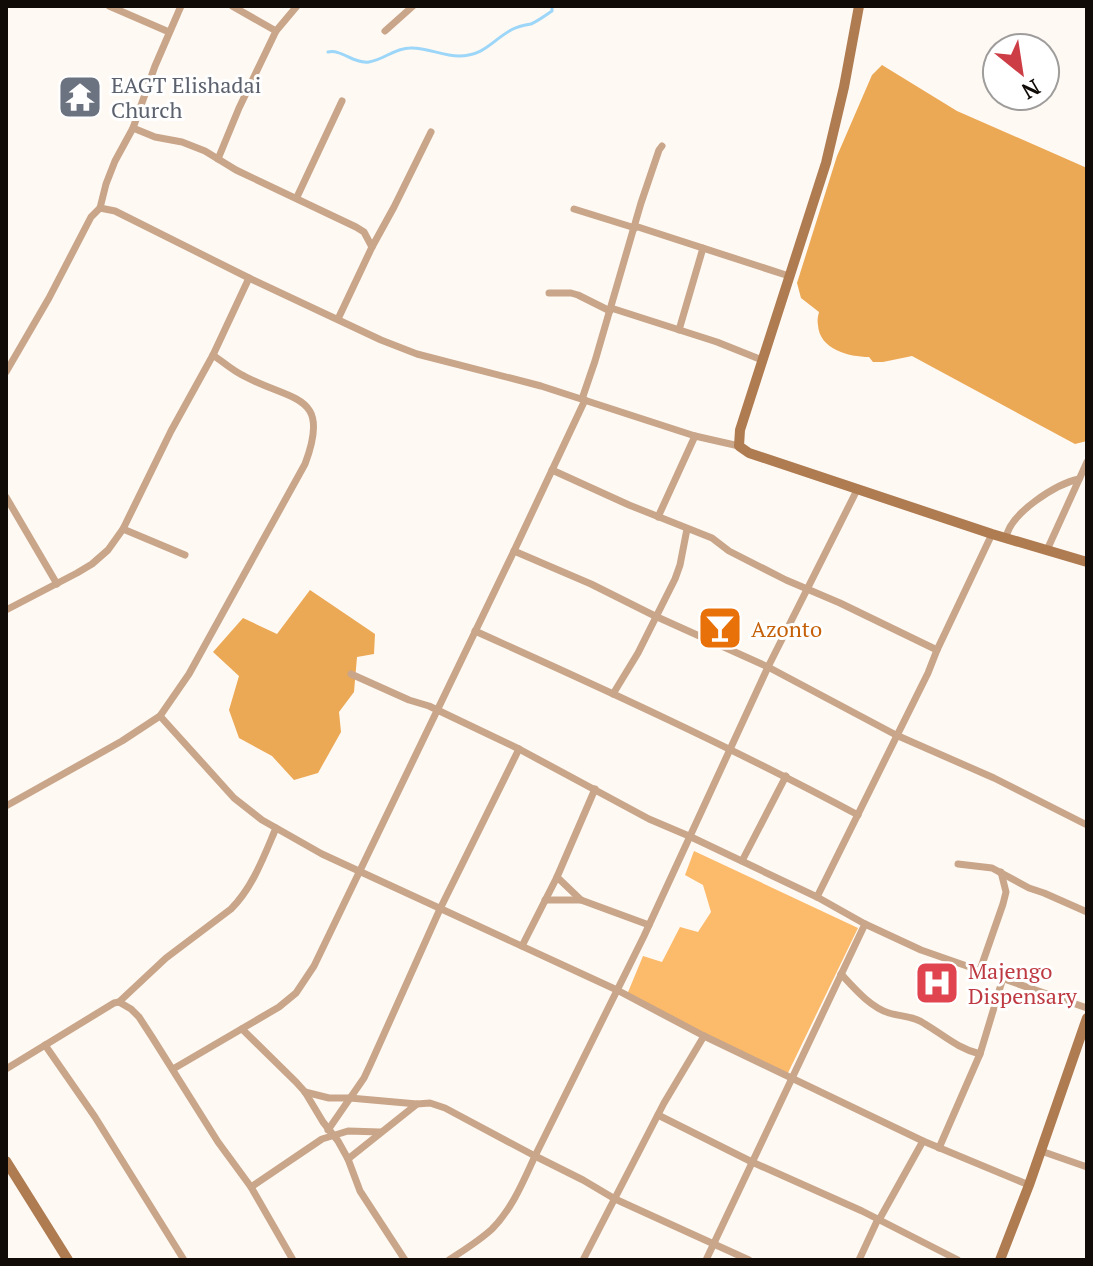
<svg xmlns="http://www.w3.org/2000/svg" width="1093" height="1266" viewBox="0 0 1093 1266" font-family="'PT Serif',serif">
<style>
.green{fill:#fcba6b}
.forest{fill:#eba855}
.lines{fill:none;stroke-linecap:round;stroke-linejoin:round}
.stream{stroke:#9cd6f8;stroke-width:3}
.street{stroke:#c9a68a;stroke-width:7}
.secondary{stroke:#af7c52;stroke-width:10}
.labels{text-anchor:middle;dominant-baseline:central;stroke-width:6;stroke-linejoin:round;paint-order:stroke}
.worship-label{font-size:22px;fill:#5b616d;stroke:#fff;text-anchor:start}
.food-label{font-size:22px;fill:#c56008;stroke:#fff;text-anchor:start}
.health-label{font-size:22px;fill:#be3a42;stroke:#fff;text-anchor:start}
</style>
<rect width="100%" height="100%" fill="#fff9f3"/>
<polygon class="green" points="694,851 858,928 787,1075 626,997 643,956 662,962 680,927 698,932 711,912 703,885 685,875"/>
<g class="forest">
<path d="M882,65L957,111L1087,168V441L1075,444L912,356L883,362H873L869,357C849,357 819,349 818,325C817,320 818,316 819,312L801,298L797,283L837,156L872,75Z"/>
<polygon points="310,590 375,634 374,654 357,657 354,692 339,712 341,732 318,773 294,780 272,756 239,738 229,710 239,676 213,652 243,618 277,634"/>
</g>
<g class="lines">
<path class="stream" d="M328,52C342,49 353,64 369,62C383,60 395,48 410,48C426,47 442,56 459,56C485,56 493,39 513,29C519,26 525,25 531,24C538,21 546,15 552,11V6"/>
<g class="street">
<polyline points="109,6 169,32"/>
<polyline points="276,31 297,6"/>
<polyline points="385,31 413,6"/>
<polyline points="133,128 155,137 182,142 205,151 236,170 356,227 364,232 372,247"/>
<polyline points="218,159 239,108 276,31 232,6"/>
<polyline points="297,197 342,101"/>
<polyline points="100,208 106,184 115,161 133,128 155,66 181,6"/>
<polyline points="574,209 635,228"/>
<polyline points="635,226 789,276"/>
<polyline points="549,293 571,293 578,295 610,311"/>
<polyline points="611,308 717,342 762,360"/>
<polyline points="338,319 372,247 394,207 431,132"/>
<polyline points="679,330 703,248"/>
<polyline points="6,372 49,298 91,217 100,208 115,211 249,278 381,340 417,354 541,386 695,436 739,446"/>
<polyline points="582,399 595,361 641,203 659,150 662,146"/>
<polyline points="552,470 629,505 712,538 729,551 786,580 840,603 937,650"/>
<polyline points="6,497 57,584"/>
<polyline points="658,517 695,436"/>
<polyline points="123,529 185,555"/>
<path d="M1006,538C1010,513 1056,484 1079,479"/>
<polyline points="1047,550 1087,462"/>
<polyline points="514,551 591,584 655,616 768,667 896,735 994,778 1087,825"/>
<polyline points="6,610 77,573 92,564 108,550 123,529 171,431 213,355 249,278"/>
<path d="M475,631C604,689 733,748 858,815"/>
<polyline points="351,674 409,700 429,706 519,749 649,819 689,836 817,897 865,924 921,950 1087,1008"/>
<polyline points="613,694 638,653 675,579 680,565 687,529"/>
<polyline points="160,716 234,798 262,820 322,854 617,990 704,1036 923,1141 1029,1185"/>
<path d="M6,806L122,741L160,716L189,674L305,464C332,393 292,402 244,376C233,371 223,362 213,355"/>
<polyline points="742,861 786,776"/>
<polyline points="958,864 992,868 1029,888 1044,893 1087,912"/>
<polyline points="557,877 581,900 649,925"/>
<polyline points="817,897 928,673 937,650 992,534"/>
<polyline points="545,900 581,900"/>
<polyline points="522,946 557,877 595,789"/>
<polyline points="980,970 1003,904 1006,892 1001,872"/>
<path d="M841,974C854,988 870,1007 889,1013C902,1017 914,1016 925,1024C945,1036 957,1048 980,1054"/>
<path d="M119,1002L166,958L231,909C253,887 264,856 276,828"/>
<polyline points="242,1029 296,1082 305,1092 323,1122 338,1141 348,1159 360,1191 405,1260"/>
<polyline points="45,1045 95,1117 184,1260"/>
<polyline points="6,1069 114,1003 119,1002 131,1009 139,1017 152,1037 218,1142 251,1187 293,1260"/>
<polyline points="173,1069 279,1007 296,993 314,966 514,551 585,400"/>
<polyline points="305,1092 329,1098 350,1098 417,1104"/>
<polyline points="658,1115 752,1162 862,1211 958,1260"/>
<polyline points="328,1130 364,1078 371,1063 440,909 519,749"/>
<polyline points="939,1148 980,1054 1003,978"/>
<polyline points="1041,1151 1087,1167"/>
<polyline points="348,1159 417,1104 430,1103 445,1108 535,1156 583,1180 615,1199 749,1260"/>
<polyline points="251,1187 322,1139 348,1131 380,1132"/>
<polyline points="879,1220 923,1141"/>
<path d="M449,1260C464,1250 479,1241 492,1229C512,1209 523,1182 535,1156L644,936L768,667L857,490"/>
<polyline points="583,1260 664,1103 704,1036"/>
<polyline points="706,1260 865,924"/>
<polyline points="859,1260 878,1219"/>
</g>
<g class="secondary">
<polyline points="859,6 844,87 826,163 740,430 739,446 749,453 992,534 1087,562"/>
<polyline points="6,1161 68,1260"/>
<polyline points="1000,1260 1029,1185 1087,1018"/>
</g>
</g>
<defs>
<g id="temple-square" transform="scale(2.3)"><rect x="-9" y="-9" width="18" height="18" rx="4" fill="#6b7280" stroke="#fff"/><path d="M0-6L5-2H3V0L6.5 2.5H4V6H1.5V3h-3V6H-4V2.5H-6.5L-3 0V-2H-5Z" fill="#fff"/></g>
<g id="bar-square" transform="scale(2.3)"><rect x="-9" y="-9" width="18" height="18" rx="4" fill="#e8710a" stroke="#fff"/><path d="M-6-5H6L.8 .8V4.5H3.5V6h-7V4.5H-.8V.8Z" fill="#fff"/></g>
<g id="hospital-square" transform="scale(2.3)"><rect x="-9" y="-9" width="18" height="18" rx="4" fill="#e0444e" stroke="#fff"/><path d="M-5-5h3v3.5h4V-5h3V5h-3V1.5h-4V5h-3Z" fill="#fff"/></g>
</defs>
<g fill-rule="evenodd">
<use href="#temple-square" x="80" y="97"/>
<use href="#bar-square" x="720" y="628"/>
<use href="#hospital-square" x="937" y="983"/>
</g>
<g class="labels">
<g class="worship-label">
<text x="111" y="84">EAGT Elishadai<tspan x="111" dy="25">Church</tspan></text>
</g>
<g class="food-label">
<text x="751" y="628">Azonto</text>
</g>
<g class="health-label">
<text x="968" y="970">Majengo<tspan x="968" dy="25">Dispensary</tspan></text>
</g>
</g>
<rect width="1093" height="1266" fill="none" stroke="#100b07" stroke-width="16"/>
<g transform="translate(1021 72) rotate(150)"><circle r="38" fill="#ffffff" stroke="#9f9d9c" stroke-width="2"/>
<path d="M0-6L14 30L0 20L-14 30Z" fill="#cd3d46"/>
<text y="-12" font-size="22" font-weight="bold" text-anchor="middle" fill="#100b07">N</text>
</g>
</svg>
